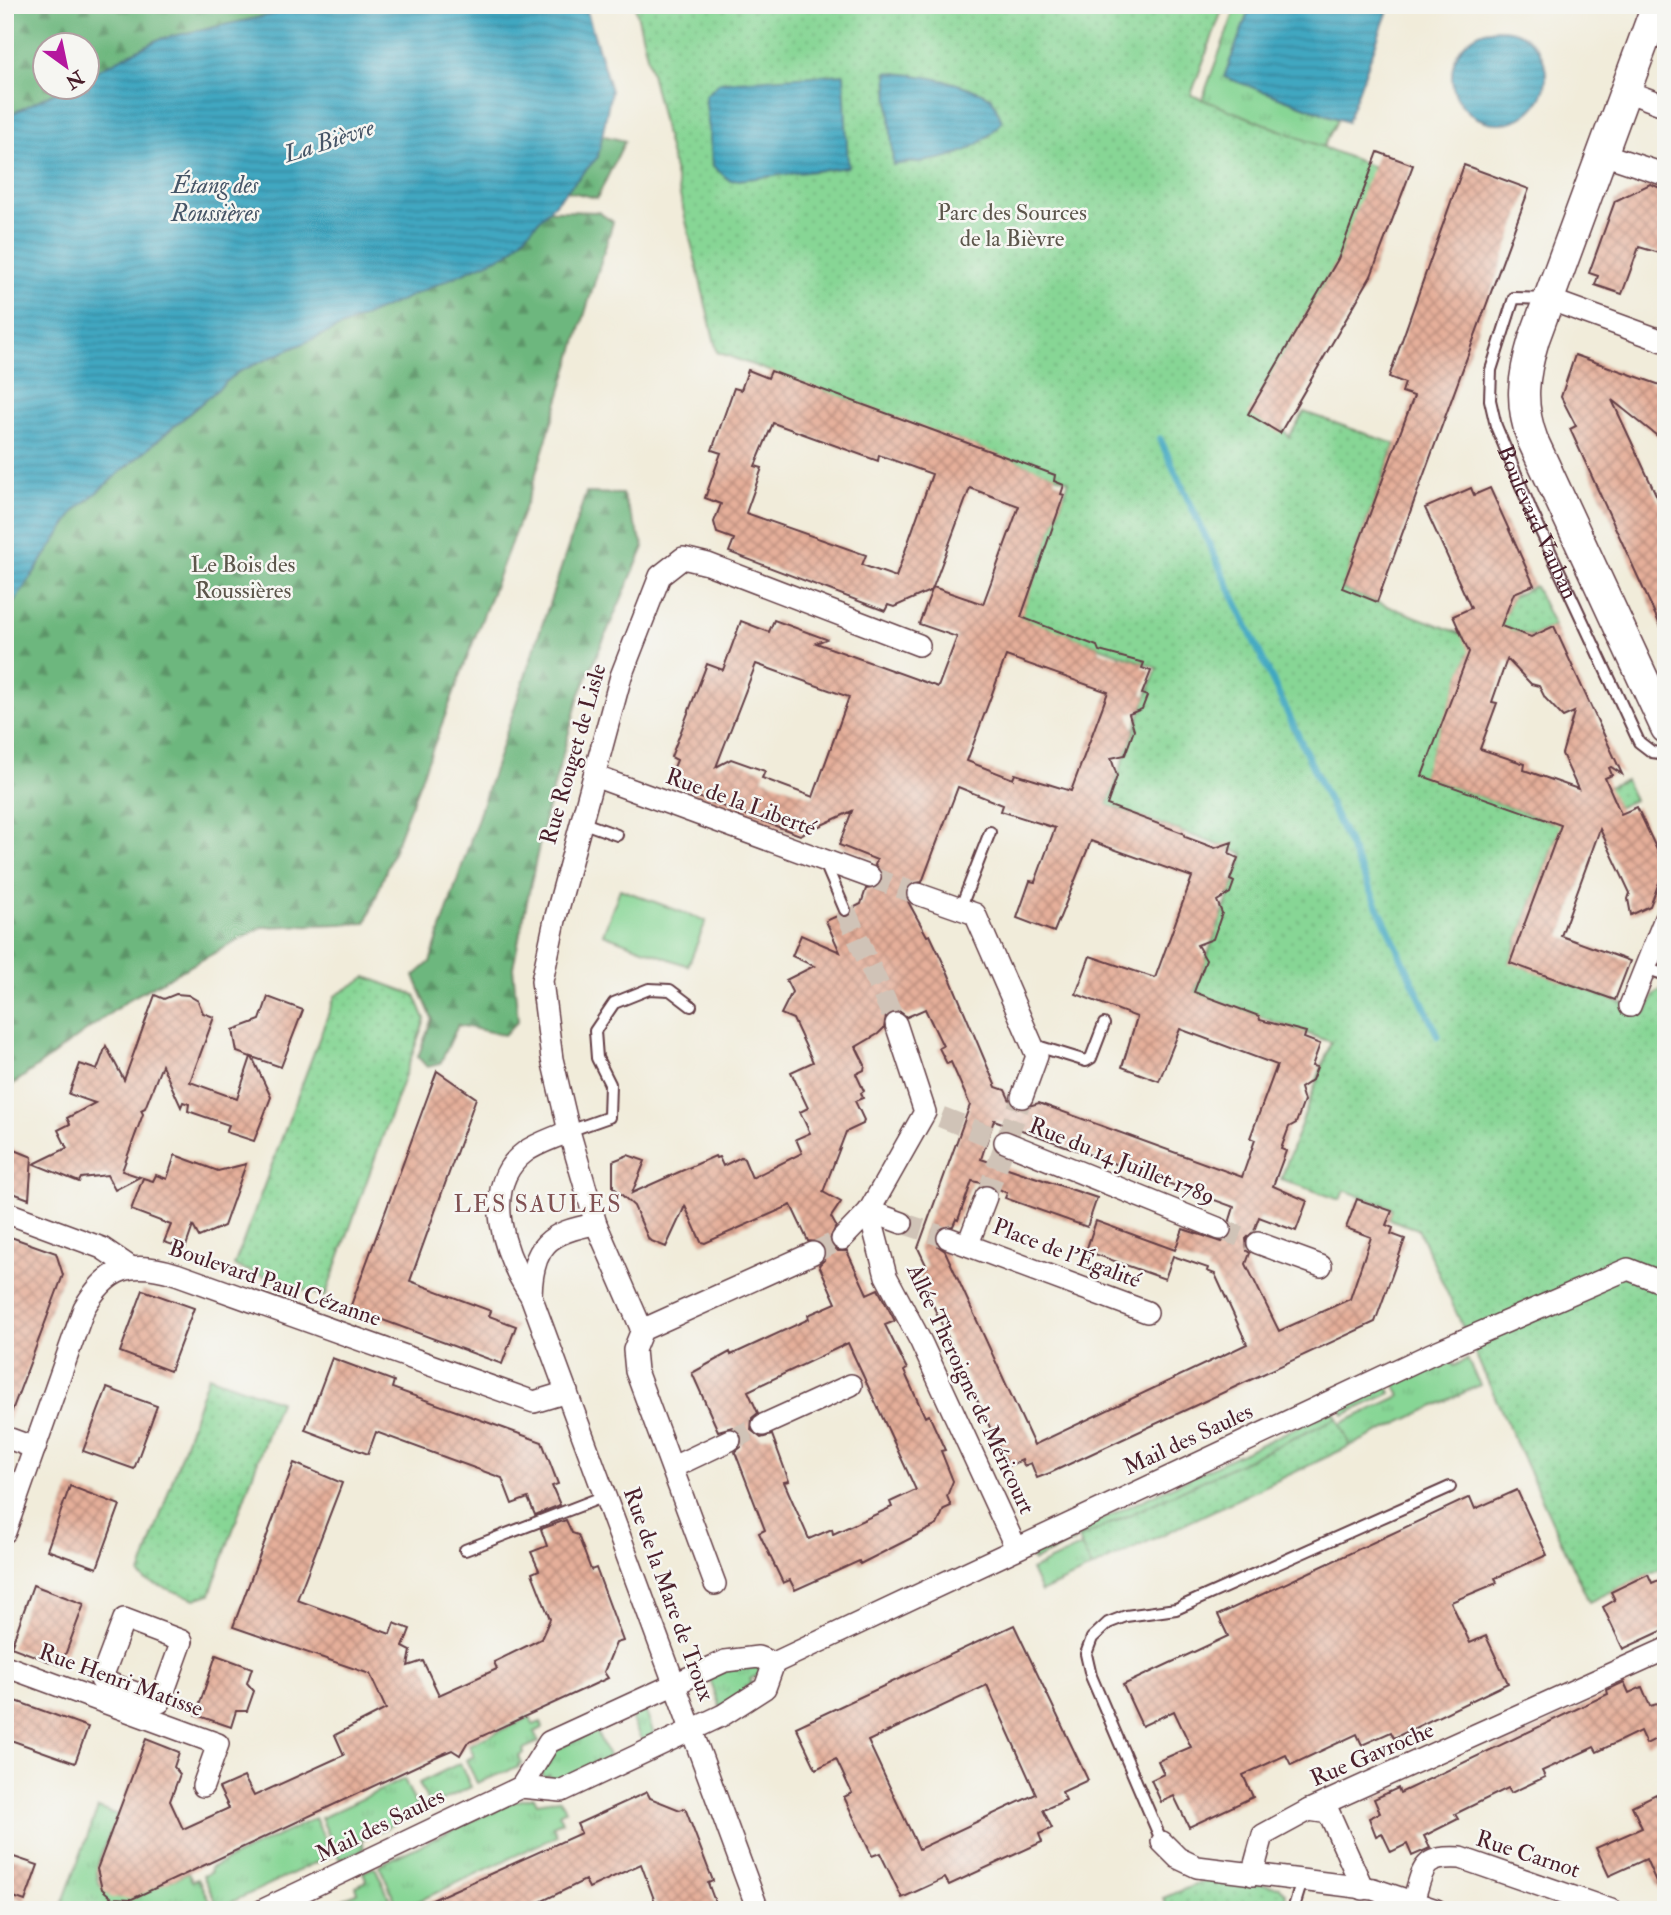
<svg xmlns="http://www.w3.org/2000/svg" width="1671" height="1915" viewBox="0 0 1671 1915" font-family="'IM FELL Double Pica',serif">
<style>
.grass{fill:url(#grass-tufts);stroke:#687a60;stroke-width:2}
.forest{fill:url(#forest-firs);stroke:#5c6b54;stroke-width:2;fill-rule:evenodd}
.park{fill:url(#park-dots);stroke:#687a60;stroke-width:2}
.pitch{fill:#87d695;stroke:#687a60;stroke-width:2}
.water{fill:url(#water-rules);stroke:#466376;stroke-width:2}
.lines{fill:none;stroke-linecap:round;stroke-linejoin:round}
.stream{stroke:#41a7c1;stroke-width:7}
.building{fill:url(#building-cross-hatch);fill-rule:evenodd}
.street-tunnel{stroke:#d0c3b7;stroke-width:21;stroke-dasharray:21 10;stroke-linecap:butt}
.lane-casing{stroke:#633e45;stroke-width:14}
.street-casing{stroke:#633e45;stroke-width:24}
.secondary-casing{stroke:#633e45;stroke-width:33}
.lane{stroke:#fff;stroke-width:10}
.street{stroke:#fff;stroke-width:21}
.secondary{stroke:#fff;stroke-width:30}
.labels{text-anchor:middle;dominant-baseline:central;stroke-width:5;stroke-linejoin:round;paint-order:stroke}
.park-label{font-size:23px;fill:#5c564b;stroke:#f6f6f2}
.street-label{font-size:23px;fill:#4a1f2b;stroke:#f6f6f2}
.water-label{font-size:24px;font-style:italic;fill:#465567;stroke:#f6f6f2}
.neighbourhood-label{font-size:24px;letter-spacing:2px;fill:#805152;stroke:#f6f6f2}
</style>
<defs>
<pattern id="grass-tufts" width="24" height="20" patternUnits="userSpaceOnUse" patternTransform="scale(1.75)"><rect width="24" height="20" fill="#87d695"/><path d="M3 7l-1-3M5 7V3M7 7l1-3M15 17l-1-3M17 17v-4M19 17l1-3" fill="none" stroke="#76b781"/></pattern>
<pattern id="forest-firs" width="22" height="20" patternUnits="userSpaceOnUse" patternTransform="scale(1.75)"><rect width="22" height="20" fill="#6db77e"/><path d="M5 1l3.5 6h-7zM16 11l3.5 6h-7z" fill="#5c9467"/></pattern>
<pattern id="park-dots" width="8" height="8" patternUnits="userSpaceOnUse" patternTransform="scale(1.75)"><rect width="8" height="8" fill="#87d695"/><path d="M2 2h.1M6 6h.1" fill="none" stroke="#76b781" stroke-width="1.8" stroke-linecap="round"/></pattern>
<pattern id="water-rules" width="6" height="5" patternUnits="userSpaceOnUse" patternTransform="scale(1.75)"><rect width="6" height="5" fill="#41a7c1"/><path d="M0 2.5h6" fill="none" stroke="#38879d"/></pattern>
<pattern id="building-cross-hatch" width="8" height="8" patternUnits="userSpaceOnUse" patternTransform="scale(1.75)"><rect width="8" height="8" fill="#e5af9a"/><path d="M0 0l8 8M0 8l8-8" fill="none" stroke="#bc8e7e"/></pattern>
</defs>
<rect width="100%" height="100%" fill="#f6f6f2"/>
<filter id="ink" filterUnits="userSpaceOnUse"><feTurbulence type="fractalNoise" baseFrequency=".0143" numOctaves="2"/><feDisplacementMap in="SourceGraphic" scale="14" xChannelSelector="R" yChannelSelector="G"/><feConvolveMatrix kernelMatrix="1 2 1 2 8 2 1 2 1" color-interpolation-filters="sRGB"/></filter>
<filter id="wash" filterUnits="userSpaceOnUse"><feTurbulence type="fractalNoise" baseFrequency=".00686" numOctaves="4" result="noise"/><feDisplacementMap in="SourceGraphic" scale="28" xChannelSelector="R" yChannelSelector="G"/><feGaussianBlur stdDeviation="1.57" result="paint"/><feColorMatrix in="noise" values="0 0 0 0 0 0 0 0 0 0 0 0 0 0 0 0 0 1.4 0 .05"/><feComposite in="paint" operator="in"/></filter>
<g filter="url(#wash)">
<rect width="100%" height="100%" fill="#f1ecda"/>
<g class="grass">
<polygon points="1237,5 1251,5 1225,77 1338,119 1322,149 1200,105"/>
<polygon points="1467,1359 1480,1385 1350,1446 1340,1424 1400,1396 1393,1381 1433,1363 1436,1368 1451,1362 1454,1366"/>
<polygon points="1387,1384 1391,1393 1344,1415 1340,1406"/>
<polygon points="1333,1410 1337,1418 1078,1539 1075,1532"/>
<polygon points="1070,1534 1074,1542 1033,1561 1029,1554"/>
<polygon points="1082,1546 1092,1568 1041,1592 1031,1570"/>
<polygon points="761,1662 765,1672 750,1679 752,1683 745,1686 746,1691 720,1707 709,1677 725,1669"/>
<polygon points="644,1707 656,1739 644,1745 629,1714"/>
<polygon points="530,1717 533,1725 541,1722 543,1728 534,1732 539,1742 523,1749 524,1753 519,1756 522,1763 518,1764 519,1767 477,1783 466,1760 474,1756 469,1745"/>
<polygon points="596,1730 610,1760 561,1783 559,1778 552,1781 549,1775 544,1778 540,1769 550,1764 548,1758 553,1755 552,1751"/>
<polygon points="460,1763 471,1787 430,1806 419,1783"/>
<polygon points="404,1779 419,1812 361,1840 364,1849 340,1860 321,1818"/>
<polygon points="534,1797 537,1803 560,1799 566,1810 559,1814 562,1822 553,1826 557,1836 404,1908 402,1905 398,1907 379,1865 509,1803"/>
<path d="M98,1808L118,1815C112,1831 98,1854 97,1871C96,1915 166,1883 188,1873L192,1881L198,1879L214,1910H60Z"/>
<polygon points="315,1818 332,1855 219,1908 203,1876 211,1872 210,1868"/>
<polygon points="375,1867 394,1908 337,1910 334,1904 358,1892 356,1886 367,1881 363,1872"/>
</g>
<g class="forest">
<path d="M5,5H334L5,184ZM46,46H88V88H46Z"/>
<polygon points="539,120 625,141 597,198 545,186"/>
<polygon points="530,210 598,212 613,222 530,493 366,923 262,927 131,998 5,1090 5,443"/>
<polygon points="586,493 622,494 644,547 579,696 544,822 513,967 518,1021 504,1035 458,1025 440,1064 427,1067 418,1057 432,1018 414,976 430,962"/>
</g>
<g class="park">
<polygon points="635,5 1224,5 1191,95 1374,167 1339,258 1251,411 1283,429 1289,437 1304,412 1395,444 1342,589 1459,633 1506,612 1512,597 1535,586 1554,626 1531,636 1516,631 1469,654 1423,776 1552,822 1563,806 1625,780 1634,800 1557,835 1510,962 1647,1012 1654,995 1666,986 1666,1566 1589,1602 1418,1229 1389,1219 1392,1208 1344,1190 1340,1200 1281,1179 1331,1042 1194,993 1244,854 1107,805 1157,668 1020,618 1069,481 717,352"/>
<polygon points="366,977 415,995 425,1019 325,1297 234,1266 335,996"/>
<polygon points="208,1376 279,1401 210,1594 195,1599 146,1581 140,1575"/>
<polygon points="1337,1418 1350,1446 1092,1568 1078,1539"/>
<polygon points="1212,1878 1280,1887 1286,1893 1284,1910 1169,1910 1163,1898"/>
</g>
<polygon class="pitch" points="620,889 706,921 688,966 603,934"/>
<g class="water">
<polygon points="317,5 585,5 611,91 598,157 509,253 238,372 76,510 5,616 5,117 63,88 88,88 88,75 159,39"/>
<polygon points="1251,5 1390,5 1347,122 1224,77"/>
<circle cx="1499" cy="76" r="47"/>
<path d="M887,72C925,76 958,80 992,98L1002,121C972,160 939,159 893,165Z"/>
<polygon points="844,74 848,167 730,181 713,166 705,96 720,82"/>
</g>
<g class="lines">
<polyline class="stream" points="1160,439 1438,1036"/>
</g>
<g id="blocks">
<g class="building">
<polygon points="1378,152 1413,165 1371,276 1280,433 1248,414 1338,259"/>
<polygon points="1464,165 1529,189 1377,602 1342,588 1414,396 1402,392 1405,383 1389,377"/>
<polygon points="1650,184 1666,190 1666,255 1639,247 1622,294 1595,285 1598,276 1589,273 1615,201"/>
<polygon points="1575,355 1666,387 1666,443 1612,400 1666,516 1666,638 1570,429 1576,426 1561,397"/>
<path d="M748,370L768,378L771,371L1055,475L1054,481L1064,485L1061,494L1064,495L1021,617L1097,646L1099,651L1144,663L1142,668L1151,671L1142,694L1147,696L1142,709L1129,714L1134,730L1125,755L1111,758L1117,776L1107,805L1183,833L1185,837L1215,848L1232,842L1229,854L1238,858L1230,880L1234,882L1230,893L1217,901L1222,913L1213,939L1197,945L1206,960L1194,992L1259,1016L1260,1020L1306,1032L1304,1038L1320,1044L1312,1066L1317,1067L1312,1080L1300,1088L1304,1101L1296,1123L1289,1127L1281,1149L1286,1151L1273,1186L1307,1201L1296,1231L1259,1217L1254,1231L1246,1239L1247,1251L1250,1253L1246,1264L1279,1331L1350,1299L1371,1237L1346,1228L1357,1199L1392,1211L1386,1225L1393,1228L1391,1234L1405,1239L1375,1322L1050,1473L1037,1478L1031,1463L1024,1466L1022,1460L1008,1466L917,1271L927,1267L918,1248L970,1105L951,1062L947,1064L939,1048L943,1046L925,1009L907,1017L899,1011L891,1012L886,1016L884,1028L878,1034L856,1047L865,1065L864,1070L856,1074L864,1091L861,1093L863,1098L855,1101L864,1120L863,1124L846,1132L823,1192L841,1202L831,1217L836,1226L829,1242L838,1251H847L867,1294L878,1289L895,1321L885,1325L907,1369L904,1371L925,1417L929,1415L945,1450L941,1451L953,1481L947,1496L951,1506L944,1509L937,1525L860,1564L859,1561L795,1590L790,1580L783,1583L759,1533L765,1530L735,1452L741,1447V1434L732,1427L718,1431L692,1373L730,1352L731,1355L809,1319L808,1315L836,1303L819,1265L824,1260L825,1248L820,1242L808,1241L791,1205L705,1243L701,1242L685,1206L666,1247L649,1240L634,1206L613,1187V1161L628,1155L645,1161L632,1193L715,1156L716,1158L719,1157L723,1166L741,1157L744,1159L752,1178L802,1153L796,1139L810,1133L800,1112L808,1108L791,1072L813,1062L793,1019L781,1014L792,992L786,980L814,966L792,956L801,935L840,952L826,921L839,915L845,918L851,915L853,908L861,904L866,889L879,887L883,875L875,865L877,860L839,845L852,811L800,835L687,793L689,787L669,780L677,760L671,757L707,664L723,670L741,621L769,632L774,620L826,639L816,643L938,687L957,637L919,624L933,587L983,604L1019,506L970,488L932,590L894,607L888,605L885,611L729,552L734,539L717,533L714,522L721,504L705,498L721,453L712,450L734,388L741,390ZM773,423L878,461L879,455L932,474L896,577L862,565L866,555L746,513L762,468L755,466ZM1006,656L1108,692L1071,791L1015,774L1013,779L967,761ZM756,664L849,697L813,797L762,778L765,771L731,759L716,767ZM958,787L1003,805L1001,811L1055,828L1035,882L1030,881L1017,918L1054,932L1091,841L1192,877L1155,978L1090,956L1076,994L1137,1017L1122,1067L1159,1081L1180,1029L1277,1065L1250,1138L1255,1140L1242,1177L1039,1103L1018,1109L1012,1105L1005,1090L996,1087L948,973L930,935L927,936L905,896L910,884L922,882ZM994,1120L1234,1207L1230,1220L1232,1233L1222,1242L1183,1229L1175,1250L1096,1221L1086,1251L1165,1279L1173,1256L1208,1268L1207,1271L1215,1274L1247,1344L1034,1445L945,1251L938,1246L936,1234L940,1228L953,1226L956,1219L958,1220L972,1181L991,1185L1007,1193L1005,1198L1087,1227L1097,1198L981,1159ZM848,1343L916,1490L890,1502L892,1507L833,1534L832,1529L809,1539L784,1482L789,1481L772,1435L761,1438L751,1430L752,1418L758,1413L748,1391Z"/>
<path d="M1471,488L1474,495L1490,488L1534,585L1514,593L1501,626L1531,637L1554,626L1622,774L1611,767L1609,768L1612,775L1605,778L1621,814L1637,807L1665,867L1650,906L1631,915L1628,899L1630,893L1600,829L1561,936L1630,961L1615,1000L1510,963L1561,825L1422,776L1469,652L1453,616L1471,608L1425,508ZM1507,659L1531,684L1539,686L1545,698L1563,717L1574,712L1562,754L1578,789L1524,770L1525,764L1480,749L1497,703L1492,702Z"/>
<polygon points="176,994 188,995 198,1001 203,1013 214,1017 190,1082 237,1099 251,1057 237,1052 233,1030 260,1020 268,997 303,1010 281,1067 252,1057 271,1097 254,1141 226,1132 229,1125 188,1111 189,1104 183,1102 181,1107 162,1065 145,1108 141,1110 143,1114 122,1171 140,1177 115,1190 107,1175 81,1178 79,1182 34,1164 67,1148 58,1130 70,1124 67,1118 95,1103 69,1094 80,1064 97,1070 106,1046 124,1080 155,995 164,999"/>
<polygon points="437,1071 476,1098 410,1281 491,1311 489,1316 516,1326 502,1364 350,1308"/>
<polygon points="5,1146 32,1157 29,1199 5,1190"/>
<polygon points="175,1155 218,1171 246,1164 224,1226 199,1237 193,1226 185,1249 164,1242 171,1225 131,1210 143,1178 153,1181 156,1175 167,1179"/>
<polygon points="5,1235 56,1253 63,1275 7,1424"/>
<polygon points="143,1290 194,1308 170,1371 120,1352"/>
<polygon points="332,1358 394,1381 392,1388 542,1442 558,1484 552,1486 560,1505 535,1515 528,1498 512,1504 502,1478 376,1432 368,1454 305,1430"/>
<polygon points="107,1388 157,1406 134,1469 83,1451"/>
<polygon points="294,1463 342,1483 297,1600 390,1634 394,1623 410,1629 403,1647 411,1651 408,1666 423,1661 439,1695 497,1669 494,1662 541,1639 550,1619 532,1573 539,1570 531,1552 547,1546 541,1529 566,1520 572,1533 578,1535 591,1570 596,1568 623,1641 616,1643 604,1672 608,1678 467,1743 460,1755 452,1750 440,1755 132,1899 112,1898 102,1889 97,1869 146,1739 179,1752 174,1767 180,1774 170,1801 183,1829 229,1808 219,1788 244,1777 254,1796 344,1755 335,1735 386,1709 370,1674 233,1627"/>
<polygon points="70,1486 120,1505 97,1568 47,1550"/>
<polygon points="1517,1490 1547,1555 1495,1578 1497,1583 1451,1602 1470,1643 1486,1636 1508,1683 1394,1738 1391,1732 1362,1745 1357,1734 1291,1765 1286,1755 1243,1775 1253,1797 1189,1827 1174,1796 1161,1802 1151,1780 1164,1774 1158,1761 1191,1747 1174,1711 1142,1726 1123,1685 1228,1636 1218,1615 1470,1497 1475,1509"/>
<polygon points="1648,1574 1652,1583 1666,1577 1666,1629 1623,1649 1603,1607 1615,1600 1611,1592"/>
<polygon points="33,1585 84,1604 61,1666 11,1647"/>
<path d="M1014,1625L1088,1780L1062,1792L1066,1800L1043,1810L1052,1828L1039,1834L1042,1842L949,1885L945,1878L902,1898L880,1853L872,1856L844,1797L852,1793L836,1759L816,1769L796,1727ZM987,1685L1036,1794L919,1849L868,1741Z"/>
<polygon points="216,1655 252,1668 247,1683 254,1691 247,1711 236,1711 231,1727 196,1715"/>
<polygon points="1624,1682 1629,1693 1642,1687 1650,1706 1657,1704 1666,1713 1666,1731 1660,1737 1646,1744 1640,1731 1597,1752 1594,1747 1542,1771 1545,1777 1511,1793 1508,1788 1455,1814 1458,1819 1424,1836 1430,1848 1412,1856 1407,1844 1391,1852 1382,1833 1376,1836 1369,1818 1380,1813 1374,1799 1398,1788 1400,1793 1608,1694 1607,1690"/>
<polygon points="5,1697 88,1727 75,1763 5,1738"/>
<polygon points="647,1792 650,1798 680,1810 685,1808 713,1881 708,1883 718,1910 658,1910 641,1864 589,1888 585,1880 524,1910 410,1910 581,1833 577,1824"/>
<polygon points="1656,1794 1666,1816 1666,1904 1646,1859 1609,1876 1596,1848 1642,1828 1632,1806"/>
<polygon points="5,1854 38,1865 25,1901 5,1894"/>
</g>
</g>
</g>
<g filter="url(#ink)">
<use href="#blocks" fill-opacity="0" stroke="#633e45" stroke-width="2"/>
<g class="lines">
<g class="street-tunnel">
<polyline points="870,877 918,894"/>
<polyline points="845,910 896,1024"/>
<polyline points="941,1117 1005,1142"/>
<polyline points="986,1197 1022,1097"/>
<polyline points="902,1223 948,1238"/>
<polyline points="1220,1229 1258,1243"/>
<polyline points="813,1253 842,1239"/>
<polyline points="730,1440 763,1425"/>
</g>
<g class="lane-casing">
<g id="lane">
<path id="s1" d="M1547,299L1514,298L1491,370L1490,400L1496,426L1531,510L1639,742L1652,752L1666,754"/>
<polyline points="581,822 617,835"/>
<polyline points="825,863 845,910"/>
<polyline points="960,909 990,832"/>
<polyline points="1645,968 1666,975"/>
<polyline points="1034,1045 1086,1061 1091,1058 1104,1024"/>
<polyline points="569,1131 609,1117 610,1084 597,1058 595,1031 614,1003 649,989 670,990 691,1006"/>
<polyline points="465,1550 605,1496"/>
<polyline points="1162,1842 1091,1676 1086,1654 1092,1638 1108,1623 1126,1616 1176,1609 1450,1487"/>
<polyline points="1293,1910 1302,1881"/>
</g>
</g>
<g class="street-casing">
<g id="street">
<polyline points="1626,91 1666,106"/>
<polyline points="1603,154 1666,175"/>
<polyline points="1548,299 1666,342"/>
<polyline points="594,776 870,877"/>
<polyline points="918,894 975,914 1037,1056 1022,1097"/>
<polyline points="1630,1006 1666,916"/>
<path d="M569,1131C555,1138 537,1143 525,1152C478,1187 506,1258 531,1296L758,1910"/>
<polyline points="1005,1142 1220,1229"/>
<polyline points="869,1211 886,1276 921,1342 1016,1548"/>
<polyline points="869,1211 902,1223"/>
<polyline points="5,1212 102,1248 130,1267"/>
<polyline points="948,1238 1147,1312"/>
<polyline points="842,1239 869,1211 925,1112 896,1024"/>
<polyline points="1258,1243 1321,1266"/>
<polyline points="968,1244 986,1197"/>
<path d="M531,1296C532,1246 548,1232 596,1224"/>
<polyline points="642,1330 596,1224 569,1131 552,1059 542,981 555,920 621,676 660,576 683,558 708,564 919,645"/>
<polyline points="763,1425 851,1385"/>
<polyline points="5,1437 35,1448"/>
<polyline points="673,1467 730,1440"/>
<path d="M5,1532L84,1308C108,1267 131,1260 176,1274L534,1402L567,1392"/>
<polyline points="715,1584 636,1371 634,1350 642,1330 813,1253"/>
<polygon points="124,1619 182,1641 160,1702 101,1680"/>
<polyline points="5,1666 218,1744 203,1786"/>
<polyline points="521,1787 549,1742 725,1661 758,1657 774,1663 1429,1355 1628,1269 1666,1284"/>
<polyline points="1309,1810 1329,1813 1363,1889"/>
<polyline points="1162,1842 1178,1858 1197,1867 1373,1889 1436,1910"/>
<polyline points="1252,1875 1263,1835 1309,1810 1666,1649"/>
<path d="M1413,1902C1424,1867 1421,1856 1461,1858L1611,1910"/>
<polyline points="263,1910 521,1787 562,1791 723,1715 765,1688 774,1663"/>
</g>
</g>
<g class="secondary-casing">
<path id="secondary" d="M1657,5L1534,339C1523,376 1519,404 1533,441L1666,728"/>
</g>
<use href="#lane" class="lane"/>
<use href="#street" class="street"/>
<use href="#secondary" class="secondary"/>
</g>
</g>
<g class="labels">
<g class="park-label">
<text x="1012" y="212">Parc des Sources<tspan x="1012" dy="26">de la Bièvre</tspan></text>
<text x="243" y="564">Le Bois des<tspan x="243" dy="26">Roussières</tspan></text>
</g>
<g class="street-label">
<text stroke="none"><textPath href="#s1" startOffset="270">Boulevard Vauban</textPath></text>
<text transform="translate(573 754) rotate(-74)">Rue Rouget de Lisle</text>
<text transform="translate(741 802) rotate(20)">Rue de la Liberté</text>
<text transform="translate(1122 1161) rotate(22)">Rue du 14 Juillet 1789</text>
<text transform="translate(1067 1253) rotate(21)">Place de l'Égalité</text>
<text transform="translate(275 1283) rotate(19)">Boulevard Paul Cézanne</text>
<text transform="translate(971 1389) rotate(65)">Allée Theroigne de Méricourt</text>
<text transform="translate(1188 1439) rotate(-25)">Mail des Saules</text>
<text transform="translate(669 1594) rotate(70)">Rue de la Mare de Troux</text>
<text transform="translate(121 1680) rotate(20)">Rue Henri Matisse</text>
<text transform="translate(1372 1754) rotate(-23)">Rue Gavroche</text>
<text transform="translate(380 1825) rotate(-26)">Mail des Saules</text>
<text transform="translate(1528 1854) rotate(18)">Rue Carnot</text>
</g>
<g class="water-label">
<text transform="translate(329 141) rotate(-18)">La Bièvre</text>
<text x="215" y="185">Étang des<tspan x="215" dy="28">Roussières</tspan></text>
</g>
<g class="neighbourhood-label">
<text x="538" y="1204">LES SAULES</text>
</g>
</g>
<rect width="1671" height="1915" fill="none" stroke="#f6f6f2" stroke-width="28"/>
<g transform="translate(66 66) rotate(147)"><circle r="33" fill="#f6f6f2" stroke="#b1a0a2" stroke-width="2"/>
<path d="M0-5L12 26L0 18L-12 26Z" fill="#b5179e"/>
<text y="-10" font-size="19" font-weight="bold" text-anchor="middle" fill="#4a1f2b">N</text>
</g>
</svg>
